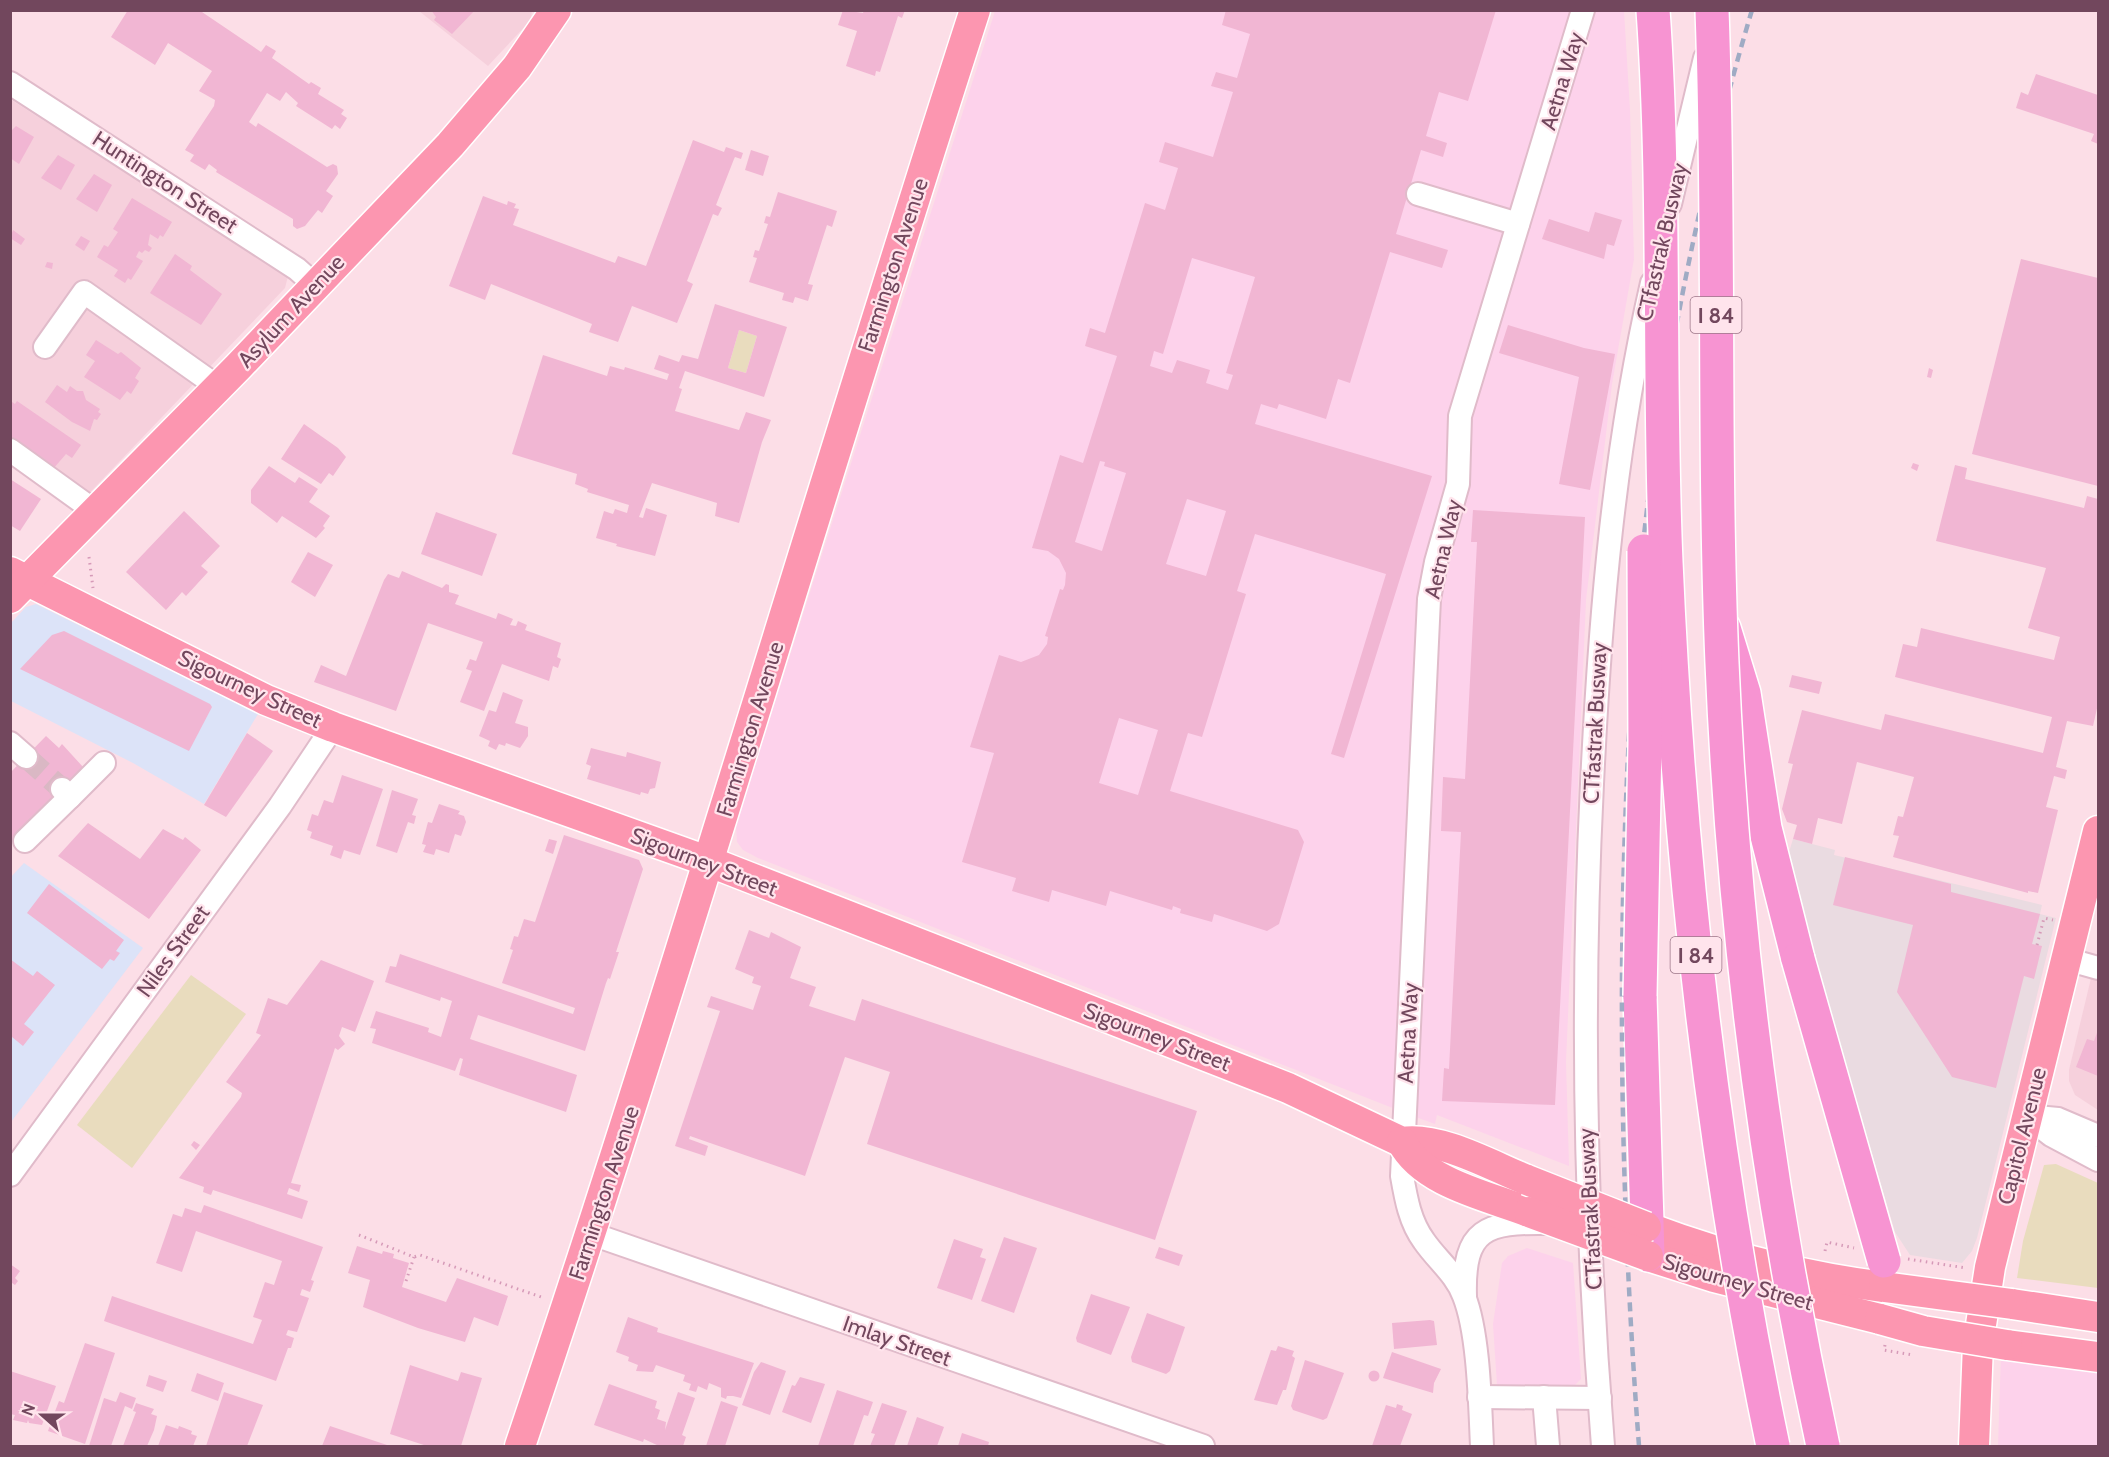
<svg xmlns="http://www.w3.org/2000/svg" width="2109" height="1457" viewBox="0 0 2109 1457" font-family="Cabin,sans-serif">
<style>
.residential{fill:#f6d0dc}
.commercial{fill:#fdd2eb}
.industrial{fill:#eadbe1}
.education{fill:#dce3f8}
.green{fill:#e9dcbe}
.building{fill:#f1b6d3;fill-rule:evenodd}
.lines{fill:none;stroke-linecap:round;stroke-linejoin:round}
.minor-tunnel{stroke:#dab8c4;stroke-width:22;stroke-dasharray:22 11;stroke-linecap:butt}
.minor-casing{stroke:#e0bbca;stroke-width:26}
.major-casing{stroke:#fff;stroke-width:33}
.highway-casing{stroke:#fff;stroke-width:36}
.path{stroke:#d69ab8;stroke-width:3;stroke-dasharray:1.5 4.5;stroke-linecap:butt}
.minor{stroke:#fff;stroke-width:22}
.major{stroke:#fc96b0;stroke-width:30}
.highway{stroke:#f794d2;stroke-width:33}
.rail{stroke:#9fabc4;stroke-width:4.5;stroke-dasharray:9 6;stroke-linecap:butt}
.major-bridge-casing{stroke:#fff;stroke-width:33;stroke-linecap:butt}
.highway-bridge-casing{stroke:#fff;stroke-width:36;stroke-linecap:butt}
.major-bridge{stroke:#fc96b0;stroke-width:30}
.highway-bridge{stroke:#f794d2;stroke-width:33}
.labels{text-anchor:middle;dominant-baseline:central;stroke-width:4.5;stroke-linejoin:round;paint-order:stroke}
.shield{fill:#ffe4ec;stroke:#9c7688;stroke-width:1.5}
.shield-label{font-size:21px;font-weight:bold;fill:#72475d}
.street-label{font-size:22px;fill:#72475d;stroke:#ffe4ec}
</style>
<rect width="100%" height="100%" fill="#fcdee7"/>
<g class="residential">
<polygon points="532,10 531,20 488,66 419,11"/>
<polygon points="10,99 288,276 285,288 79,504 11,454"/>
<polygon points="2098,949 2098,1110 2075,1095 2069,1081 2069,1070"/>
</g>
<g class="commercial">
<polygon points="995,11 1624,11 1630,110 1634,259 1612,384 1586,600 1566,1062 1569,1166 1437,1115 1435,1124 1413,1116 758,858 743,850 737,842 736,825"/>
<polygon points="1527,1248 1573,1263 1581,1379 1574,1386 1497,1385 1493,1324 1502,1263 1508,1256"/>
<polygon points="2001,1354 2098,1369 2098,1446 1998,1446"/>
</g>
<polygon class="industrial" points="1793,839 1835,850 1834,855 2042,905 2040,914 2056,918 1977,1238 1972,1251 1962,1263 1910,1255 1895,1232 1786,862"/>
<g class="education">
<polygon points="36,604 258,714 204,804 133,763 11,701 11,623 26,607"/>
<polygon points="24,863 143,948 11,1122 10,878"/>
</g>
<g class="green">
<polygon points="739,330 757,336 746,373 728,368"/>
<polygon points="191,975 246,1014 132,1168 77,1125"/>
<polygon points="2056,1164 2098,1183 2098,1288 2017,1278 2023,1241 2044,1165"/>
</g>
<g class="building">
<polygon points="128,10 199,10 261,52 266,45 276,51 272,58 309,84 311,82 321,88 318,94 344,110 341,114 347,118 340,129 335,125 332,129 296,106 298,103 286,92 280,101 267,93 249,122 256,127 258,123 327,167 333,164 337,166 338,174 326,191 333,196 322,213 318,210 305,226 297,229 293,226 293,219 216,172 217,170 209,164 205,170 190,161 194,155 185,150 214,106 215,100 199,91 212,71 168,43 155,65 111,37"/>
<polygon points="431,10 475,10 452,34 434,20 436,17"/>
<polygon points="843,10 863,13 864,10 905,10 902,18 898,16 880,72 876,71 875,76 846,66 857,31 838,25"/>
<path d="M1226,10H1496L1468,101L1439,92L1426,136L1447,143L1443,157L1421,150L1396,234L1448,250L1442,268L1390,252L1350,383L1338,379L1326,419L1279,404L1277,409L1261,404L1255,424L1432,476L1344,758L1331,754L1386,574L1255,534L1237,591L1246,594L1202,737L1188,733L1170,791L1298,830L1304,842L1279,924L1267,931L1214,914L1212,922L1180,913L1181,909L1173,906L1172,910L1110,891L1106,906L1052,890L1049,902L1012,891L1016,878L962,862L994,753L970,747L999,655L1021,662L1039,655L1047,644L1048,637L1045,636L1060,589L1063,590L1065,585L1066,573L1059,559L1048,551L1032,548L1060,455L1083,463L1117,356L1085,346L1090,328L1105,333L1145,203L1165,210L1178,168L1159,162L1165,142L1213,157L1233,92L1211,86L1216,72L1237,78L1250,34L1222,25ZM1192,258L1255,277L1226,373L1233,375L1228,390L1206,383L1210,370L1177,360L1172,373L1150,366L1154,351L1163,354ZM1100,461L1105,462L1104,466L1126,473L1102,551L1075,542ZM1187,499L1226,511L1206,576L1166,564ZM1119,718L1158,730L1138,795L1099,783Z"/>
<polygon points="2036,74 2098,95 2098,144 2091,141 2094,134 2016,108 2021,92 2028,95"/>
<polygon points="16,126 34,137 19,164 10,158 10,132"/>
<polygon points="693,140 724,152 726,147 743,153 741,159 735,157 734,159 716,205 722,208 718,216 713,214 687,281 693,284 677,323 632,306 618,342 589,332 592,324 491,284 485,300 449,286 483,196 507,205 508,201 516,204 514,208 519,209 513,225 615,263 618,256 646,266"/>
<polygon points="751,150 769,156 763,176 745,170"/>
<polygon points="58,155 75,165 61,190 41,178"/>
<polygon points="94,174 112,185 97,212 76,199"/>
<polygon points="778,192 837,211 832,227 827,225 808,284 813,285 808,301 795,297 793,303 782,300 784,293 749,282 757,258 753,257 755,250 759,251 768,224 764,223 766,216 770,217"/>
<polygon points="132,198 172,222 163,237 160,235 158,239 150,234 148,245 152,248 149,252 145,250 142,253 139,251 136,257 143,261 131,280 128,278 125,283 114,276 118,270 97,257 104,245 108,247 118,232 113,229"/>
<polygon points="1595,212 1622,220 1614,246 1607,244 1604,259 1542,239 1549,219 1589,232"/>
<polygon points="13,230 25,239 21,245 10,238"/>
<polygon points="81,236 90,241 84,251 75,245"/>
<polygon points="175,254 192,266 190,270 222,294 201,325 150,293"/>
<polygon points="2021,259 2098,278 2098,486 1972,454"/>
<polygon points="47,262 53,263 52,269 45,267"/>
<path d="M715,304L787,327L764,397L685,371L679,388L682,389L675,411L739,430L746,412L771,420L762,442L739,523L715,516L717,503L652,483L639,517L643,518L646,508L667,515L655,556L616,546L617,544L596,538L604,511L613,514L615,509L627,513L629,505L587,492L588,489L575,484L577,474L512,454L543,355L607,376L610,366L624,370L625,367L667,380L669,374L654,369L659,355L679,362L682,355L698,359ZM739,330L757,336L746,373L728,368Z"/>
<polygon points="1508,325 1584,348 1615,354 1590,490 1559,484 1579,377 1499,353"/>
<polygon points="96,340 118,354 121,352 141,368 135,378 139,381 131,394 127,391 120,400 84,377 95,361 86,355"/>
<polygon points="1929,368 1933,370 1931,378 1927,377"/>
<polygon points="57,385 67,392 70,386 77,391 83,391 86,400 100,409 98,412 101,414 97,420 94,419 90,431 72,422 45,402"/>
<polygon points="17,401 81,445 72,458 66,454 53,469 10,440 10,404 12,402 15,404"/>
<polygon points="304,424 338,448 346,457 333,476 329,473 321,484 281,459"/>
<polygon points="1913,463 1919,465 1917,471 1911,468"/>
<polygon points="1955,465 1967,468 1965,479 2084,508 2087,496 2098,499 2098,704 2093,726 2067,721 2056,767 2067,770 2065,779 2054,776 2046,807 2058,810 2038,893 2028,891 2028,893 1893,857 1899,836 1893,835 1898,816 1903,817 1914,777 1857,762 1842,824 1818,818 1812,844 1793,839 1797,825 1787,822 1782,809 1793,764 1788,763 1802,710 1881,730 1885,714 2043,753 2052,717 1895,677 1903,644 1917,647 1921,628 2054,660 2057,648 2060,637 2028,628 2046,568 1936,541"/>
<polygon points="269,466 295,483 299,477 318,489 309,502 330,516 323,526 325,528 316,538 282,516 277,523 251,503 251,490"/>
<polygon points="10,479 41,499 20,531 10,525"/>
<polygon points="1473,510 1585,517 1555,1105 1442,1101 1444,1068 1449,1069 1461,832 1441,831 1443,777 1465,779 1477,542 1471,542"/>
<polygon points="184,511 220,546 201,566 208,572 186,596 182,592 166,610 126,572"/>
<polygon points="436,512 497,534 482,576 421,554"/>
<polygon points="308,552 333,565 315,597 291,582"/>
<polygon points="402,571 442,588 446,584 449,585 449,592 459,595 455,604 496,619 498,613 513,619 510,625 516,626 518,621 527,625 525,630 561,643 557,657 561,659 558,668 553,666 549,681 502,664 484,711 460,702 472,671 466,669 470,659 476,661 483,642 428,623 396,711 314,682 321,665 346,676 384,580 388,574 399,578"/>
<polygon points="64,631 210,704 212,707 189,751 20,669 52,635"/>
<polygon points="1792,675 1822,682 1819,694 1789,687"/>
<polygon points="503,692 523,700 515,723 528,727 528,736 520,748 506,743 505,746 499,744 496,750 488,746 490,741 479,736 489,710 496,712"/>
<polygon points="247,733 273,751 226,817 204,805"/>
<polygon points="46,736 59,748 62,744 83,767 10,844 10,773"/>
<polygon points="591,748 626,757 627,752 661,762 655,788 650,789 648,794 641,792 640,795 587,779 591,766 586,764"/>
<polygon points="342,775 383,789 360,855 344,850 341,859 330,855 333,846 310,838 312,832 307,830 312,814 318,816 324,800 333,803"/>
<polygon points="392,790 418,799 412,815 416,816 414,824 408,822 397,853 376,846"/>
<polygon points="439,804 460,811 458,814 464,816 466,822 461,836 455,834 449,853 436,849 434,855 423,852 426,845 422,844 428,822 432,823"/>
<polygon points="88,823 140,859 163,829 183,840 185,837 201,850 149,919 58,856"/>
<polygon points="564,835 639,860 643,869 616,952 619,952 610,979 608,978 606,983 585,1051 478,1015 470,1039 577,1075 566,1112 459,1075 463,1059 460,1058 455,1071 372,1043 376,1029 370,1028 376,1011 429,1028 428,1032 441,1037 452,1001 441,997 440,1001 385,982 390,966 396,967 400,954 573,1014 575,1008 502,983 513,950 510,949 514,936 518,937 524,919 535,922"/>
<polygon points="549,839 557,841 553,854 545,851"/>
<polygon points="1845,857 1951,884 1951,892 2040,914 2032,944 2042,946 2034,979 2024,976 1996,1088 1952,1077 1897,992 1913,925 1833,905"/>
<polygon points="49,884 124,940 116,951 120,953 114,961 110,959 102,969 27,913"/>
<polygon points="749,930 769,938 771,932 801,947 790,978 816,987 809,1006 855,1021 862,999 1197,1111 1155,1240 867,1144 890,1072 845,1057 805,1176 690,1136 689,1139 708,1146 705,1156 675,1146 720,1011 707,1007 711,996 753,1010 761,986 752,983 754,977 735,969"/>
<polygon points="10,959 33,976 37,971 55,985 24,1024 34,1032 23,1046 12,1037 10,1040"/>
<polygon points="321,960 374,981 355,1032 342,1027 339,1036 345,1044 338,1050 335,1048 291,1183 301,1185 299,1192 289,1188 287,1194 308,1201 302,1219 213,1190 211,1195 203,1192 204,1187 179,1178 241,1097 242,1093 226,1082 261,1035 256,1033 268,998 287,1005"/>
<polygon points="2098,1030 2098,1076 2076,1067 2087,1039 2094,1041"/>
<polygon points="194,1141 200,1145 196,1150 191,1145"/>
<polygon points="204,1205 323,1247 311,1280 314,1281 310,1292 302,1289 300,1295 309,1298 297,1332 288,1330 286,1335 294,1338 291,1348 288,1348 276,1381 104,1321 112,1296 253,1344 262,1320 253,1317 265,1282 274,1285 282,1261 196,1231 182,1272 156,1263 173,1214 182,1217 185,1208 201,1213"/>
<polygon points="1004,1237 1037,1248 1014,1313 981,1301"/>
<polygon points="954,1239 983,1249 980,1257 986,1259 972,1300 937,1288"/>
<polygon points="357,1246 382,1254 383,1251 394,1254 393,1258 409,1263 402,1287 446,1302 457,1278 508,1296 498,1326 474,1317 465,1342 418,1328 363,1307 370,1280 348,1273"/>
<polygon points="1159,1247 1183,1255 1179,1266 1155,1258"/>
<polygon points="10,1264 20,1271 15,1278 18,1281 15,1285 12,1283 10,1285"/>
<polygon points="1091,1294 1130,1307 1111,1355 1077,1342 1076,1338"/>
<polygon points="1147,1313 1185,1327 1170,1371 1166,1374 1132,1362 1131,1357"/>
<polygon points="628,1317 658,1328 657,1332 754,1363 741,1398 733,1396 727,1396 726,1399 721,1397 721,1388 709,1383 707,1390 698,1386 696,1392 689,1390 691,1384 683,1381 685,1375 656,1365 653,1372 636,1371 638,1365 628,1361 629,1357 616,1352"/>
<polygon points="1430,1320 1434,1321 1437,1345 1394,1349 1392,1323"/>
<polygon points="85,1343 115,1353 85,1444 48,1431 53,1417 56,1418 57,1415 54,1414 59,1401 64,1403"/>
<polygon points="1278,1346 1294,1351 1292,1356 1295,1358 1286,1390 1283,1390 1277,1405 1254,1400 1271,1350 1276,1351"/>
<polygon points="1392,1352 1441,1369 1434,1383 1433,1393 1383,1378"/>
<polygon points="1305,1360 1344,1373 1327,1418 1323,1420 1293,1410 1291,1406"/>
<polygon points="761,1362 786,1371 770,1415 742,1405 754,1372"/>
<polygon points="410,1365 458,1381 461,1372 482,1378 461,1446 427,1446 390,1434"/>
<circle cx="1374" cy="1376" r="5.5"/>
<polygon points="10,1371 56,1386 42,1425 29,1423 28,1420 27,1423 13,1420 15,1415 10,1414"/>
<polygon points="197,1373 224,1383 218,1401 191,1391"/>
<polygon points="149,1375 167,1381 163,1392 146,1386"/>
<polygon points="800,1377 825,1384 811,1423 782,1412 792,1385 795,1386"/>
<polygon points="609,1384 657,1401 655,1408 660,1410 657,1419 666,1422 665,1430 678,1392 695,1398 682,1435 686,1437 683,1446 659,1446 644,1439 643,1442 594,1425"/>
<polygon points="837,1390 873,1402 868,1416 864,1415 853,1446 818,1446"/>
<polygon points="120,1392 136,1398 132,1409 125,1406 111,1446 89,1446 104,1398 116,1402"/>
<polygon points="224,1392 263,1405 247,1446 206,1446"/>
<polygon points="721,1401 738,1407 725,1446 706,1446"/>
<polygon points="136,1403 154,1409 151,1414 157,1416 154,1430 147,1446 123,1446 136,1412 133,1411"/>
<polygon points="882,1403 907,1411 894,1446 870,1446 875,1434 871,1433"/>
<polygon points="1397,1404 1403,1406 1402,1410 1412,1414 1400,1446 1372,1446 1386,1405 1396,1408"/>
<polygon points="917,1417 944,1427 937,1446 907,1446"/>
<polygon points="166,1425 178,1429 179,1426 192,1431 191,1434 197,1436 193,1446 158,1446"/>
<polygon points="330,1426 390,1446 322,1446"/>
<polygon points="962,1433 989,1442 988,1446 958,1446"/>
</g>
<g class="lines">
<polyline class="minor-tunnel" points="26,757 62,789"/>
<g class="minor-casing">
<g id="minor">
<polyline points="10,83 297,269 315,285"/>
<polyline points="1418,194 1518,224"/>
<polyline points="1670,204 1705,58"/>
<polyline points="45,347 84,292 218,387"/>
<polyline points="10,450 96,512"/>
<polyline points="10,743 26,757"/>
<polyline points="62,789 70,797 104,763"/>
<polyline points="25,841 70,797"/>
<polyline points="2066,959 2098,968"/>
<polyline points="2027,1116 2051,1135 2098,1160"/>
<polyline points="2027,1116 2058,1119 2098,1136"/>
<polyline points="10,1175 280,806 333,727"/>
<polyline points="592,1234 1203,1446"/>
<path d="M1465,1296C1463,1228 1486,1222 1548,1223"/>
<polyline points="1479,1397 1600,1398"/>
<polyline points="1544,1397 1548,1446"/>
<path d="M1482,1446C1480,1405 1479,1334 1464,1296C1456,1274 1437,1260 1424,1241C1410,1222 1406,1199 1402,1176L1429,599L1436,562L1458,484L1460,416L1583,10"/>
<path d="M1603,1446C1585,1226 1581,1005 1592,784C1600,615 1614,448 1652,283"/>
</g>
</g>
<g class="major-casing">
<g id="major">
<path d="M10,572L266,700L333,727L710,862L1288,1088L1402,1142C1440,1136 1492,1166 1527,1180"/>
<polyline points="10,598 238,367 450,145 517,67 556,10"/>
<path d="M1402,1142C1423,1183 1488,1196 1529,1212"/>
<path d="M1646,1227C1723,1256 1802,1277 1884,1287"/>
<polyline points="1648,1256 1714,1277 1880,1319"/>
<polyline points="2012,1304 2098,1317"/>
<polyline points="2007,1345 2098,1357"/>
<path d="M520,1446C680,971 820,488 975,10"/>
<polyline points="1974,1446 1978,1344 1990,1267 2098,831"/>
</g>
</g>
<g class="highway-casing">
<g id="highway">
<polyline points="1724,628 1744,693 1765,828 1798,959"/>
<polyline points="1640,996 1648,1255"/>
</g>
</g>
<g class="path">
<polyline points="89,557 93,588"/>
<polyline points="2037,945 2044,918 2053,920"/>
<polyline points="359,1235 414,1257 420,1255 544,1298"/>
<polyline points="1825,1251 1827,1242 1854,1248"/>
<polyline points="1908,1259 1966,1268"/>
<polyline points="406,1281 414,1257"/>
<polyline points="1885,1345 1884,1350 1913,1355"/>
</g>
<use href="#minor" class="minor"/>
<use href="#major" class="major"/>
<use href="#highway" class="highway"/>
<path class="rail" d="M1639,1446C1622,1223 1617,1001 1627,777C1632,671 1638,564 1654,458C1677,307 1708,157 1752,10"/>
<g class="major-bridge-casing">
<g id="major-bridge">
<polyline points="1527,1180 1646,1227"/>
<polyline points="1529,1212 1648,1256"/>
<polyline points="1884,1287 2012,1304"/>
<polyline points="1880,1319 1923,1331 2007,1345"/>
</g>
</g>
<g class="highway-bridge-casing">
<g id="highway-bridge">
<path d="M1653,10C1666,194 1658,378 1666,562C1679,859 1712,1155 1773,1446"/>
<path d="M1712,10C1720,228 1713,446 1722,663C1733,926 1767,1189 1823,1446"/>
<polyline points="1798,959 1884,1261"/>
<polyline points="1640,996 1645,743 1644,551"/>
</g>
</g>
<use href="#major-bridge" class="major-bridge"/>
<use href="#highway-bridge" class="highway-bridge"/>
</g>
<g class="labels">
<g class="shield">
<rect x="1690.5" y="297" width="51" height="36" rx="4.5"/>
<rect x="1670.5" y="937" width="51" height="36" rx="4.5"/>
</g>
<g class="shield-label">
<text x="1716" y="315">I 84</text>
<text x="1696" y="955">I 84</text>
</g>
<g class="street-label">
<text transform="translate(1562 81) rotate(-73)">Aetna Way</text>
<text transform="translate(165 182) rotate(33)">Huntington Street</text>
<text transform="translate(1662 242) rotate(-77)">CTfastrak Busway</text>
<text transform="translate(893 265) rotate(-72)">Farmington Avenue</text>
<text transform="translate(291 311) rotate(-47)">Asylum Avenue</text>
<text transform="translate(1443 549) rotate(-77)">Aetna Way</text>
<text transform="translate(250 689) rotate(25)">Sigourney Street</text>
<text transform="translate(1595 723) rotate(-87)">CTfastrak Busway</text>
<text transform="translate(750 729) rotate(-73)">Farmington Avenue</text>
<text transform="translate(704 862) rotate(21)">Sigourney Street</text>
<text transform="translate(173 951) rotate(-54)">Niles Street</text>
<text transform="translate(1408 1033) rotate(-87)">Aetna Way</text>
<text transform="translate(1157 1037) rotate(21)">Sigourney Street</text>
<text transform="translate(2022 1136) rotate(-76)">Capitol Avenue</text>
<text transform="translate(604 1193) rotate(-72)">Farmington Avenue</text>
<text transform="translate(1590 1209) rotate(-93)">CTfastrak Busway</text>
<text transform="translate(1738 1282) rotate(16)">Sigourney Street</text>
<text transform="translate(897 1341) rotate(19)">Imlay Street</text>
</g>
</g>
<rect width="2109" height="1457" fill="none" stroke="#72475d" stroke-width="24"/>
<g transform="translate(42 1415) rotate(291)" stroke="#ffe4ec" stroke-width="4.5" paint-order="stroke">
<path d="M0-4.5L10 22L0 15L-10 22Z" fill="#72475d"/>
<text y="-9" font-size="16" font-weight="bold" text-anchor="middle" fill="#72475d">N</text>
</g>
</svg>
